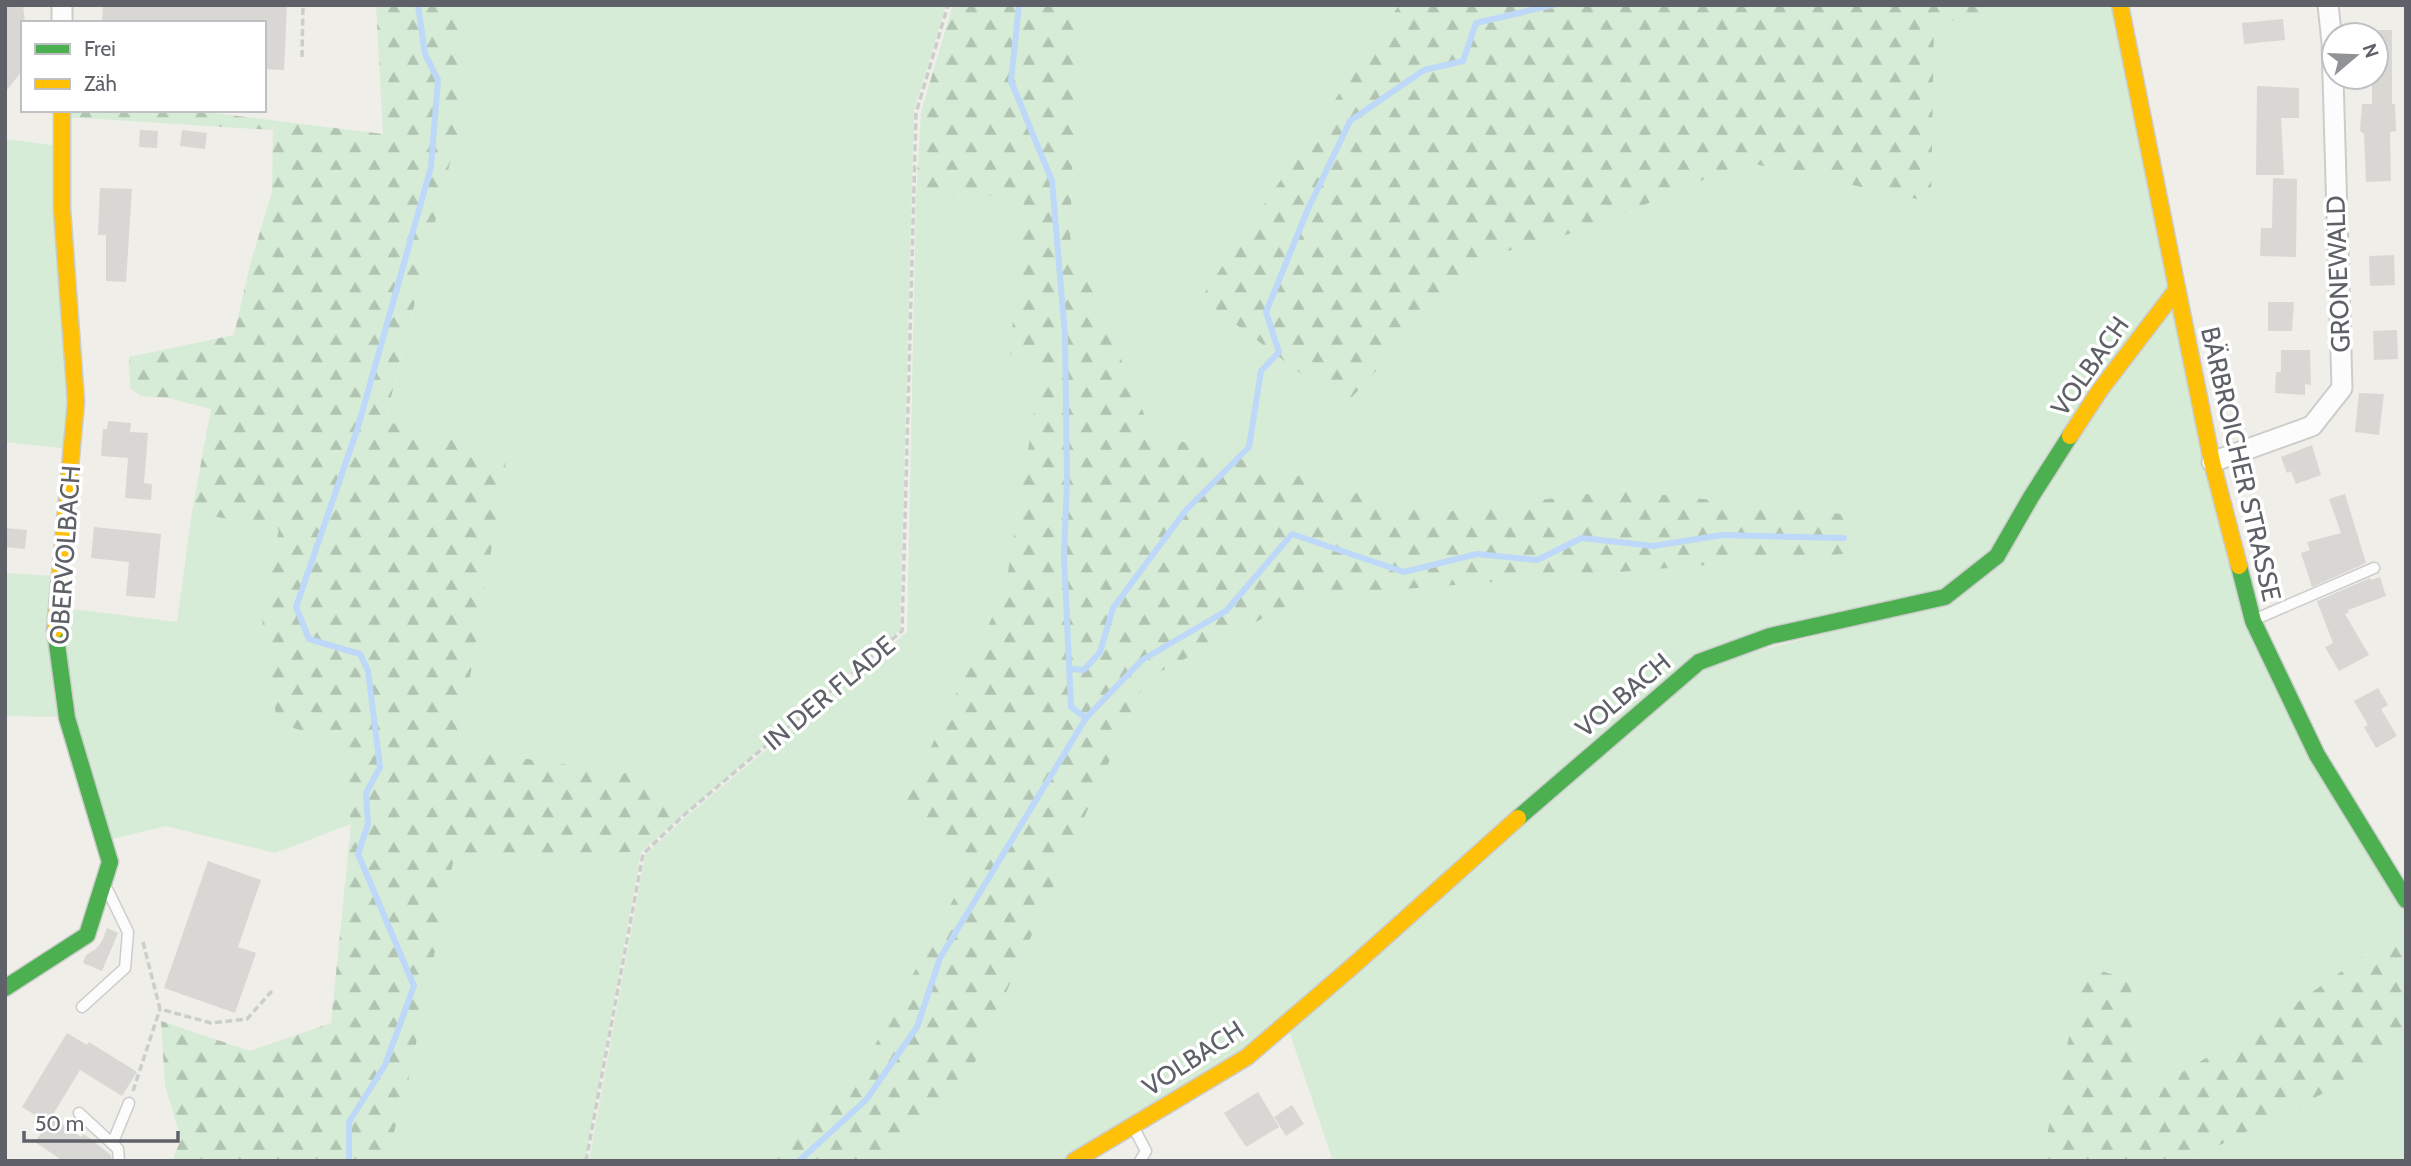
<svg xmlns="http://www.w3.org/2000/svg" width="2411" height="1166" viewBox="0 0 2411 1166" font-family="Cabin,sans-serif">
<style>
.green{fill:#d6ecd6}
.forest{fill:url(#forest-firs)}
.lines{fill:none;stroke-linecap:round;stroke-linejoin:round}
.stream{stroke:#bdd8f8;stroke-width:6}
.building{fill:#d8d7d4}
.lane-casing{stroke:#cccccb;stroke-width:13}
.street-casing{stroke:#cccccb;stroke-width:23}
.fast-casing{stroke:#cbcccb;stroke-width:19}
.slow-casing{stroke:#cbcccb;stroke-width:19}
.path{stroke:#cbcfcc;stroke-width:3.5;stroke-dasharray:7 3.5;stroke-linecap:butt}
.lane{stroke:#fdfcfc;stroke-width:10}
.street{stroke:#fdfcfc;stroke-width:19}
.fast{stroke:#4caf50;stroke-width:16}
.slow{stroke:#ffc107;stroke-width:16}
.labels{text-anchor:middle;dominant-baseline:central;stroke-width:7;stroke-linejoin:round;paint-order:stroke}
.street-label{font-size:26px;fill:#5e6168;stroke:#fff}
</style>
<defs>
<pattern id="forest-firs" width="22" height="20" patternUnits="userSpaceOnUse" patternTransform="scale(1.75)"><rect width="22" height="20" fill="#d6ecd6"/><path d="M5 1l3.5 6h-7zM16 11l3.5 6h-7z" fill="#b1c3b1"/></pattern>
</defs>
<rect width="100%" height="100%" fill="#efeee9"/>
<g class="green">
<polygon points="463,5 946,5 914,111 900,630 684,814 652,777 458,749 507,456 385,422 458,131"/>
<polygon points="1078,5 1399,5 1202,298 1344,406 1476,260 1590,228 1745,162 1931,202 1934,24 1988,15 1994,5 2117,5 2169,284 1989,553 1942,594 1694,660 1245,1051 1066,1161 884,1161 963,1089 1146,679 1304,597 1845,554 1850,515 1619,490 1429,514 1152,433 1070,237"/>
<polygon points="5,139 59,146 69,449 5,442"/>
<polygon points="916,195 1024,196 1011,353 1042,364 1005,590 900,813 975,859 867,1060 767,1161 589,1161 645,855 686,817 907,632"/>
<polygon points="2173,292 2248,624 2406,909 2406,926 2278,1016 2135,1100 2131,980 2085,966 2041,1161 1326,1161 1332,1158 1287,1025 1702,666 1905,612 2000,557"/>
<polygon points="192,512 279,529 261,612 341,745 351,824 275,853 166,826 108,840 71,718 64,608 177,622"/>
<polygon points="5,573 56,576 64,717 5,716"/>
<polygon points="641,852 585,1161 386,1161 409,1078 454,858"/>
<polygon points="2406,1038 2406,1161 2188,1161 2390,1060"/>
</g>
<g class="forest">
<polygon points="376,5 463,5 458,131 385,421 507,456 458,749 652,777 684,814 641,852 454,858 409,1078 386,1161 172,1161 181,1139 165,1085 161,1021 250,1051 331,1023 351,824 341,745 277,722 261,612 279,529 192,512 211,409 168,398 141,396 130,388 129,357 234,335 250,265 272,192 273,130 65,117 65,110 189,110 383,134"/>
<polygon points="953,5 1078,5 1070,237 1152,433 1429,514 1619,490 1851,515 1845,554 1304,597 1146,679 963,1089 884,1161 767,1161 867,1060 975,859 900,813 1005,590 1042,364 1010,354 1024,196 916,195 921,112"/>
<polygon points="1399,5 1994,5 1988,15 1934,24 1931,202 1745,162 1590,228 1476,260 1344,406 1201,298"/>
<polygon points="2406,926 2406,1038 2390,1060 2188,1161 2041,1161 2085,966 2131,980 2136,1099 2278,1016"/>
</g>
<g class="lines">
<g class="stream">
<polyline points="1019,5 1011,81 1052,181 1065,335 1067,480 1064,556 1071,707 1086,718"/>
<polyline points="1071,669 1084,670 1100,652 1113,608 1186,510 1249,447 1261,371 1279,352 1266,312 1308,209 1350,121 1424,70 1463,61 1476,23 1553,5"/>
<polyline points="349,1161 349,1122 385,1065 414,986 358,854 368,824 366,793 380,767 368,671 360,654 309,639 296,607 358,427 431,167 438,80 425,54 418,5"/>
<polyline points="799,1161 866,1100 917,1027 940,958 1086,718 1142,660 1226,611 1292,534 1404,572 1477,554 1537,560 1582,538 1653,546 1722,535 1844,538"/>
</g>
</g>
<g class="building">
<polygon points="5,5 23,5 25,23 23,23 23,70 5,92"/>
<polygon points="103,5 287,5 284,70 264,69 264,23 102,23"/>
<polygon points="2283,19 2285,40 2244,44 2242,23"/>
<polygon points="2376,30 2392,30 2392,104 2395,104 2396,131 2390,132 2391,181 2366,182 2364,134 2360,131 2362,104 2372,104 2372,77 2376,77"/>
<polygon points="2257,86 2299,88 2299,118 2281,118 2284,175 2256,175"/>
<polygon points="140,130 158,131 157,148 139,147"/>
<polygon points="182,130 207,133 205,149 180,146"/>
<polygon points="2273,178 2297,179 2296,257 2260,256 2261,228 2272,228"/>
<polygon points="100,188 132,189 126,282 106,281 106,235 98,235"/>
<polygon points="2394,255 2395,285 2370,286 2369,256"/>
<polygon points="2268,302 2294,302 2292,331 2268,331"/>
<polygon points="2397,330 2398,359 2374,360 2373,331"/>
<polygon points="2281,350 2310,350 2311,385 2305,384 2305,395 2275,393 2276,372 2281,372"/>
<polygon points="2359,393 2384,394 2379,435 2355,432"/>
<polygon points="108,421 131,423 130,432 148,433 144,483 152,484 151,500 125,498 128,458 101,456 103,429 107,429"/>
<polygon points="2312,445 2321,475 2296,484 2291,471 2287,473 2281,457"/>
<polygon points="2345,494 2366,563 2312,587 2301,553 2310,550 2307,542 2341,533 2329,499"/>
<polygon points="94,527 161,534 155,598 126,596 129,562 91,558"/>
<polygon points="5,528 27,530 25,549 5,547"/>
<polygon points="2380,577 2386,596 2348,610 2349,612 2345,614 2369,655 2339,671 2325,647 2333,643 2317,601 2370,578 2371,580"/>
<polygon points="2378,688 2388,705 2381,709 2397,736 2376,748 2364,727 2368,725 2354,701"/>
<polygon points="208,861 261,880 238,947 256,953 235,1013 164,988"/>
<polygon points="107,928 118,933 102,971 83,963 86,955 96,949 102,941"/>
<polygon points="67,1033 87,1045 89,1042 137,1072 122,1096 80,1070 49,1121 52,1117 81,1137 84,1134 111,1155 112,1161 63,1161 35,1142 48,1123 22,1107"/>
<polygon points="1258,1092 1279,1127 1246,1147 1224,1113"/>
<polygon points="1292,1105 1304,1124 1286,1136 1274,1117"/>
</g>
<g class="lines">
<g class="lane-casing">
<g id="lane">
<polyline points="2256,619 2374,568"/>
<polyline points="82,1007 125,968 128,932 108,891"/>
<polyline points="79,1113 118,1149 119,1161"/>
<polyline points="1134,1128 1146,1151 1140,1161"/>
<polyline points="114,1145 115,1137 129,1103"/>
</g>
</g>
<g class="street-casing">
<g id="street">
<polyline points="62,5 62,23"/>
<polyline points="2212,462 2312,426 2342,388 2332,42 2328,5"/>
</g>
</g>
<g class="fast-casing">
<g id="fast">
<polyline points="2239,566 2253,621 2317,755 2406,900"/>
<polyline points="1518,818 1699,662 1770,636 1945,597 1997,556 2031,497 2070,436"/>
<polyline points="5,988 87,935 110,862 67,718 55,630"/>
</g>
</g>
<g class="slow-casing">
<g id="slow">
<polyline points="2120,5 2212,462 2239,566"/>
<polyline points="2070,436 2100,390 2177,289"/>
<polyline points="55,630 76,402 62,210 62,110"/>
<polyline points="1074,1161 1247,1057 1354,965 1518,818"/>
</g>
</g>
<g class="path">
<polyline points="302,57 303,5"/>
<polyline points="143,942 160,1009 211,1023 247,1019 271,992 270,994"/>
<polyline points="133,1091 160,1009"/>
<polyline points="586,1161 643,854 684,815 902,631 916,113 948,5"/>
</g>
<use href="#lane" class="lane"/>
<use href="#street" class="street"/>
<use href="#fast" class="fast"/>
<use href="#slow" class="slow"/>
</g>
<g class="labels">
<g class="street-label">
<text transform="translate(2338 274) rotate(-92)">GRONEWALD</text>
<text transform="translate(2090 366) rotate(-55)">VOLBACH</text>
<text transform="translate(2241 464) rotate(77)">BÄRBROICHER STRASSE</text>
<text transform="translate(65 555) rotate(-86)">OBERVOLBACH</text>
<text transform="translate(829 693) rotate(-40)">IN DER FLADE</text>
<text transform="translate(1623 695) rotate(-40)">VOLBACH</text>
<text transform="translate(1193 1058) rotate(-33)">VOLBACH</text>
</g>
</g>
<rect width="2411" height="1166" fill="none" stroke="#5e6168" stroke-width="14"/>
<rect x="21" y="21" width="245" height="91" fill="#ffffff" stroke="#bfc0c3" stroke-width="2"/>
<rect x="35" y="44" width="35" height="10" fill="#4caf50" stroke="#bfc0c3" stroke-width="2"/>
<text x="84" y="56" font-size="21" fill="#5e6168">Frei</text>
<rect x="35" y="79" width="35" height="10" fill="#ffc107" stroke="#bfc0c3" stroke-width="2"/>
<text x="84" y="91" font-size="21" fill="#5e6168">Zäh</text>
<g transform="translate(2355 56) rotate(71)"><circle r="33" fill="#ffffff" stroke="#bfc0c3" stroke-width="2"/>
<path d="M0-5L12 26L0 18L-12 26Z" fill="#919295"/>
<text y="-10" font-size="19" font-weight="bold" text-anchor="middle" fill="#5e6168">N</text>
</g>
<path d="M24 1131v10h154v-10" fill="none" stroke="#5e6168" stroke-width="3.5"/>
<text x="35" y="1131" font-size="21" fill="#5e6168" stroke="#ffffff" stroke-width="5" paint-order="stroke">50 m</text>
</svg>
